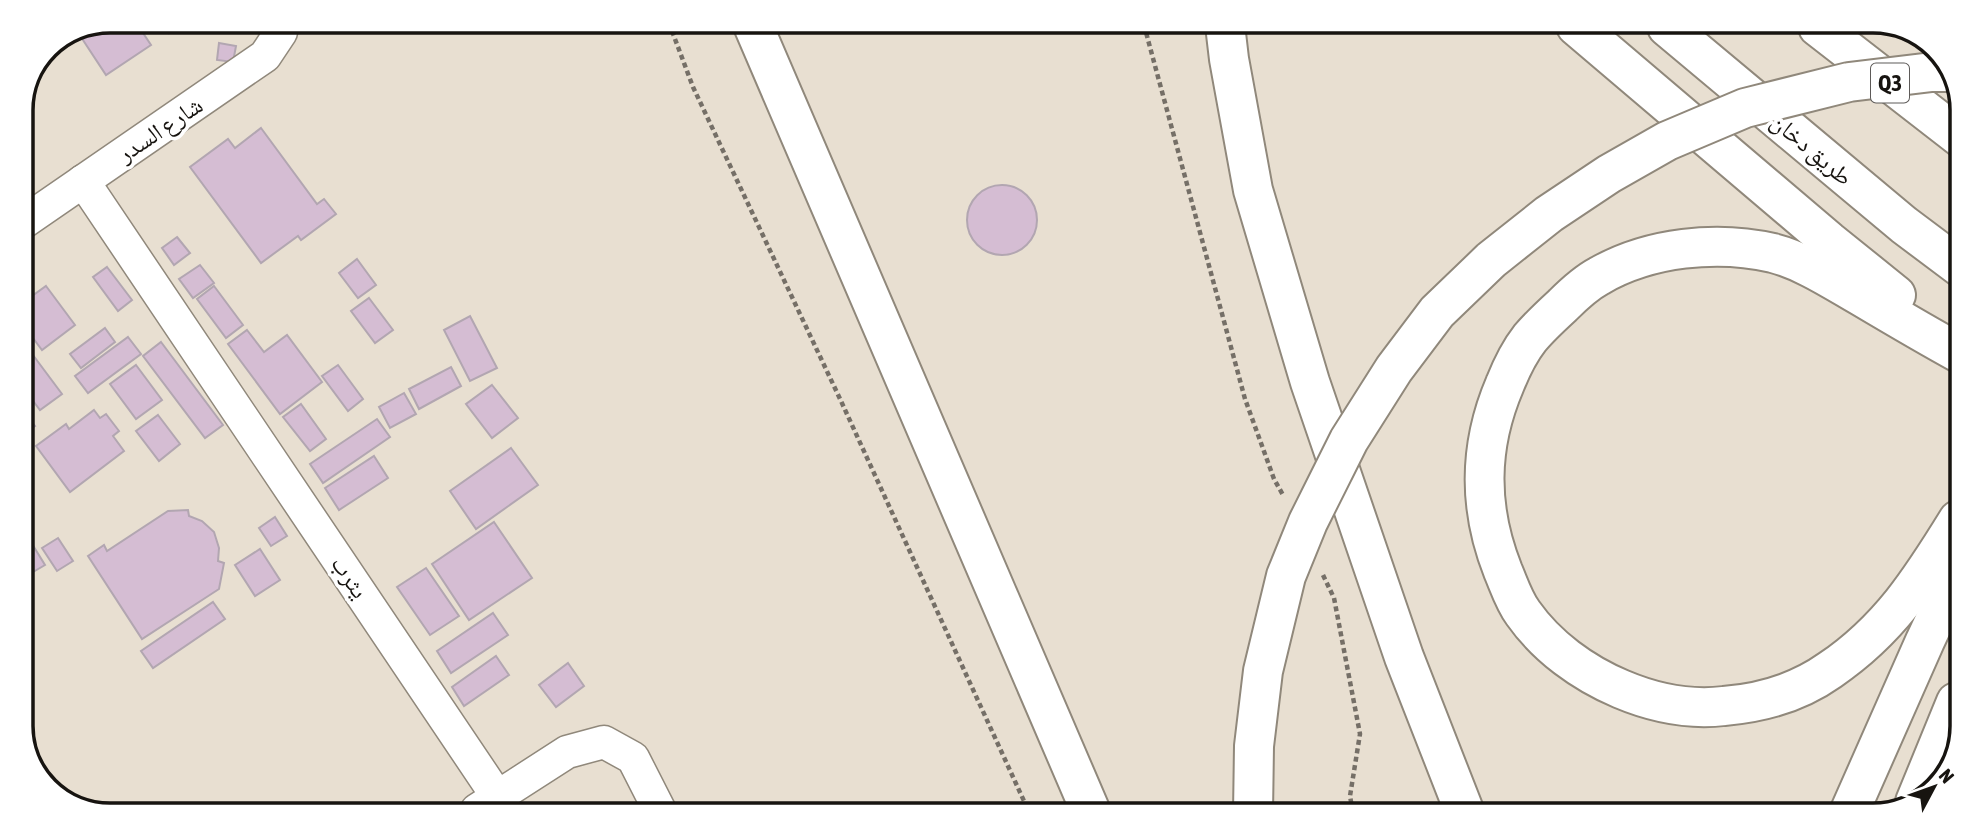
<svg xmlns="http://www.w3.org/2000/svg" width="1983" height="836" viewBox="0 0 1983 836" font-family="'Asap Condensed','Noto Naskh Arabic',sans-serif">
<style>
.building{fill:#d5bdd3;stroke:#b2a6b1;stroke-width:2}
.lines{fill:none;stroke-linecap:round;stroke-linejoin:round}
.minor-casing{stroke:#90887b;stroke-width:35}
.major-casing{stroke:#90887b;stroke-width:42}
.highway-casing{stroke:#90887b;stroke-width:42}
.path{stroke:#756f67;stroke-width:4.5;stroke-dasharray:5 3.5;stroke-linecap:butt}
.minor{stroke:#fff;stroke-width:32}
.major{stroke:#fff;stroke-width:38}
.highway{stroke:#fff;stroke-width:38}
.major-bridge-casing{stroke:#90887b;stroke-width:42;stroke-linecap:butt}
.major-bridge{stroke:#fff;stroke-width:38}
.labels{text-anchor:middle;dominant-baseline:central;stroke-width:7;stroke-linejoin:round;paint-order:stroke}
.shield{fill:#fff;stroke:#5d5a58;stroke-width:2}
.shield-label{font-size:23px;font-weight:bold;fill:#171410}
.street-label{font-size:24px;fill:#171410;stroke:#fff}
.rim{fill:none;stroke:#171410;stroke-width:3.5}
</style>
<rect width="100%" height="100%" fill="#e8dfd1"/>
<g class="building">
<polygon points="110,21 135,21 151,45 106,75 79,34"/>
<polygon points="161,21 187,21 169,33"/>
<polygon points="219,43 236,46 233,62 217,60"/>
<polygon points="261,128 317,204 324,199 336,214 301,240 298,236 261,263 190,167 228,139 235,148"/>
<circle cx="1002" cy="220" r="35"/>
<polygon points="177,237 190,253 174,265 162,248"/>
<polygon points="357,259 376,285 358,298 339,273"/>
<polygon points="200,265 214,283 193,298 179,279"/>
<polygon points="107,267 132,300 118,311 93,277"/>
<polygon points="46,286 75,325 42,350 21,322 21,304"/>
<polygon points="214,286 243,325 226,338 197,299"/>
<polygon points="369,298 393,330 375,343 351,311"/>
<polygon points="470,316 497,368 470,381 444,330"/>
<polygon points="105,328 115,342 81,368 70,354"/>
<polygon points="247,330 264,352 287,335 322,382 280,414 228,344"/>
<polygon points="128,337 141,354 88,393 75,376"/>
<polygon points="21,339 62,394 40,410 21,385"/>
<polygon points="161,342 223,425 205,438 143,356"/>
<polygon points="136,365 162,400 136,419 110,384"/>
<polygon points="338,365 363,399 348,411 322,376"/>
<polygon points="451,367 461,386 419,409 409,389"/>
<polygon points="492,385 518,418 492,438 466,404"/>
<polygon points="404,393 416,414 390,428 379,407"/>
<polygon points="301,404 326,439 310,451 283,417"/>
<polygon points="21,408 35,426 21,436"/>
<polygon points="94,410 100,418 106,414 119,431 113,436 124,451 70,492 36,446 66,424 69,429"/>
<polygon points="158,415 180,444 159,461 136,431"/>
<polygon points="377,419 390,437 323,483 310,464"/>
<polygon points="511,448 538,485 476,529 450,491"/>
<polygon points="374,456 388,478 339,510 325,488"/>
<polygon points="188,510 189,516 202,521 214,532 219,548 218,561 224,563 219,589 142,639 88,556 104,545 107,551 168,511"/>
<polygon points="275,517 287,536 271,546 259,528"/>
<polygon points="494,522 532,578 469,620 432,564"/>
<polygon points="21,526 45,565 21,579"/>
<polygon points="58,538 73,561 57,571 42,548"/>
<polygon points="260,549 280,580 255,596 235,565"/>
<polygon points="426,568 459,616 430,635 397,587"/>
<polygon points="213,602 225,619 153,668 141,651"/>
<polygon points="493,613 508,635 451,673 437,651"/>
<polygon points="496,656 509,675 464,706 452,687"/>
<polygon points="568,663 584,686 556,707 539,685"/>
</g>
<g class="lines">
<g class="minor-casing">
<g id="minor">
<polyline points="83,181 497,796"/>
<polyline points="21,224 265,56 281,32 282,22"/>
<polyline points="477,810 567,752 604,742 633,758 660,811"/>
</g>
</g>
<g class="major-casing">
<g id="major">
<polyline points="1576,26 1829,241 1896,295"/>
<polyline points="1667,27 1904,225 1960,267"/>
<polyline points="1818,27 1961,138"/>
<path d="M1958,520C1921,580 1889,630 1830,670C1799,692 1762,703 1724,706C1689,710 1654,703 1621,689C1583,673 1547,647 1523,613C1514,601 1509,585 1503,571C1478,508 1478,447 1505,384C1511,369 1519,352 1530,338C1540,326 1551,316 1563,305C1573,295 1586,283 1599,276C1649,247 1717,240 1773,253C1804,261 1834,281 1862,297C1894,316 1926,335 1959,353"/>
<polyline points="1915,802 1956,702"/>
<polyline points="1848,815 1925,641 1957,573"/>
</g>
</g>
<g class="highway-casing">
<g id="highway">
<polyline points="752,23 1091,812"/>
<polyline points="1225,25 1229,59 1253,190 1310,382 1404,657 1465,813"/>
</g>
</g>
<g class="path">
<polyline points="669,23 693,87 841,401 1029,812"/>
<polyline points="1144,25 1245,399 1274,479 1283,495"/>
<polyline points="1323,575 1334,598 1360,734 1350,796 1353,813"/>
</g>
<use href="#minor" class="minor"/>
<use href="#major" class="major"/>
<use href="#highway" class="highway"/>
<g class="major-bridge-casing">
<polyline id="major-bridge" points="1253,813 1254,746 1263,671 1286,576 1308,522 1349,440 1394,369 1437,312 1491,260 1549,214 1609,174 1667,141 1745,108 1849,82 1932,72 1950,72"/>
</g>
<use href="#major-bridge" class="major-bridge"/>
</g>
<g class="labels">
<rect class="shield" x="1871" y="63.5" width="38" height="39" rx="5"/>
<g class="shield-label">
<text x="1890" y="83">Q3</text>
</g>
<g class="street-label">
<text transform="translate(160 129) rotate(-34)">شارع السدر</text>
<text transform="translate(1812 149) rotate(40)">طريق دخان</text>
<text transform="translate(350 577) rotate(56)">يثرب</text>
</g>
</g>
<path d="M0 0H1983V836H0ZM110 33H1873A77 77 0 0 1 1950 110V726A77 77 0 0 1 1873 803H110A77 77 0 0 1 33 726V110A77 77 0 0 1 110 33Z" fill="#fff" fill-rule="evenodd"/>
<path class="rim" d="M110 33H1873A77 77 0 0 1 1950 110V726A77 77 0 0 1 1873 803H110A77 77 0 0 1 33 726V110A77 77 0 0 1 110 33Z"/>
<g transform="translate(1934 787) rotate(49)" stroke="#ffffff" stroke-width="5" paint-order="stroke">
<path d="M0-5L12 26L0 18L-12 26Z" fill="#171410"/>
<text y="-10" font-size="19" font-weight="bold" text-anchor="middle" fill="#171410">N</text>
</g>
</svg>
